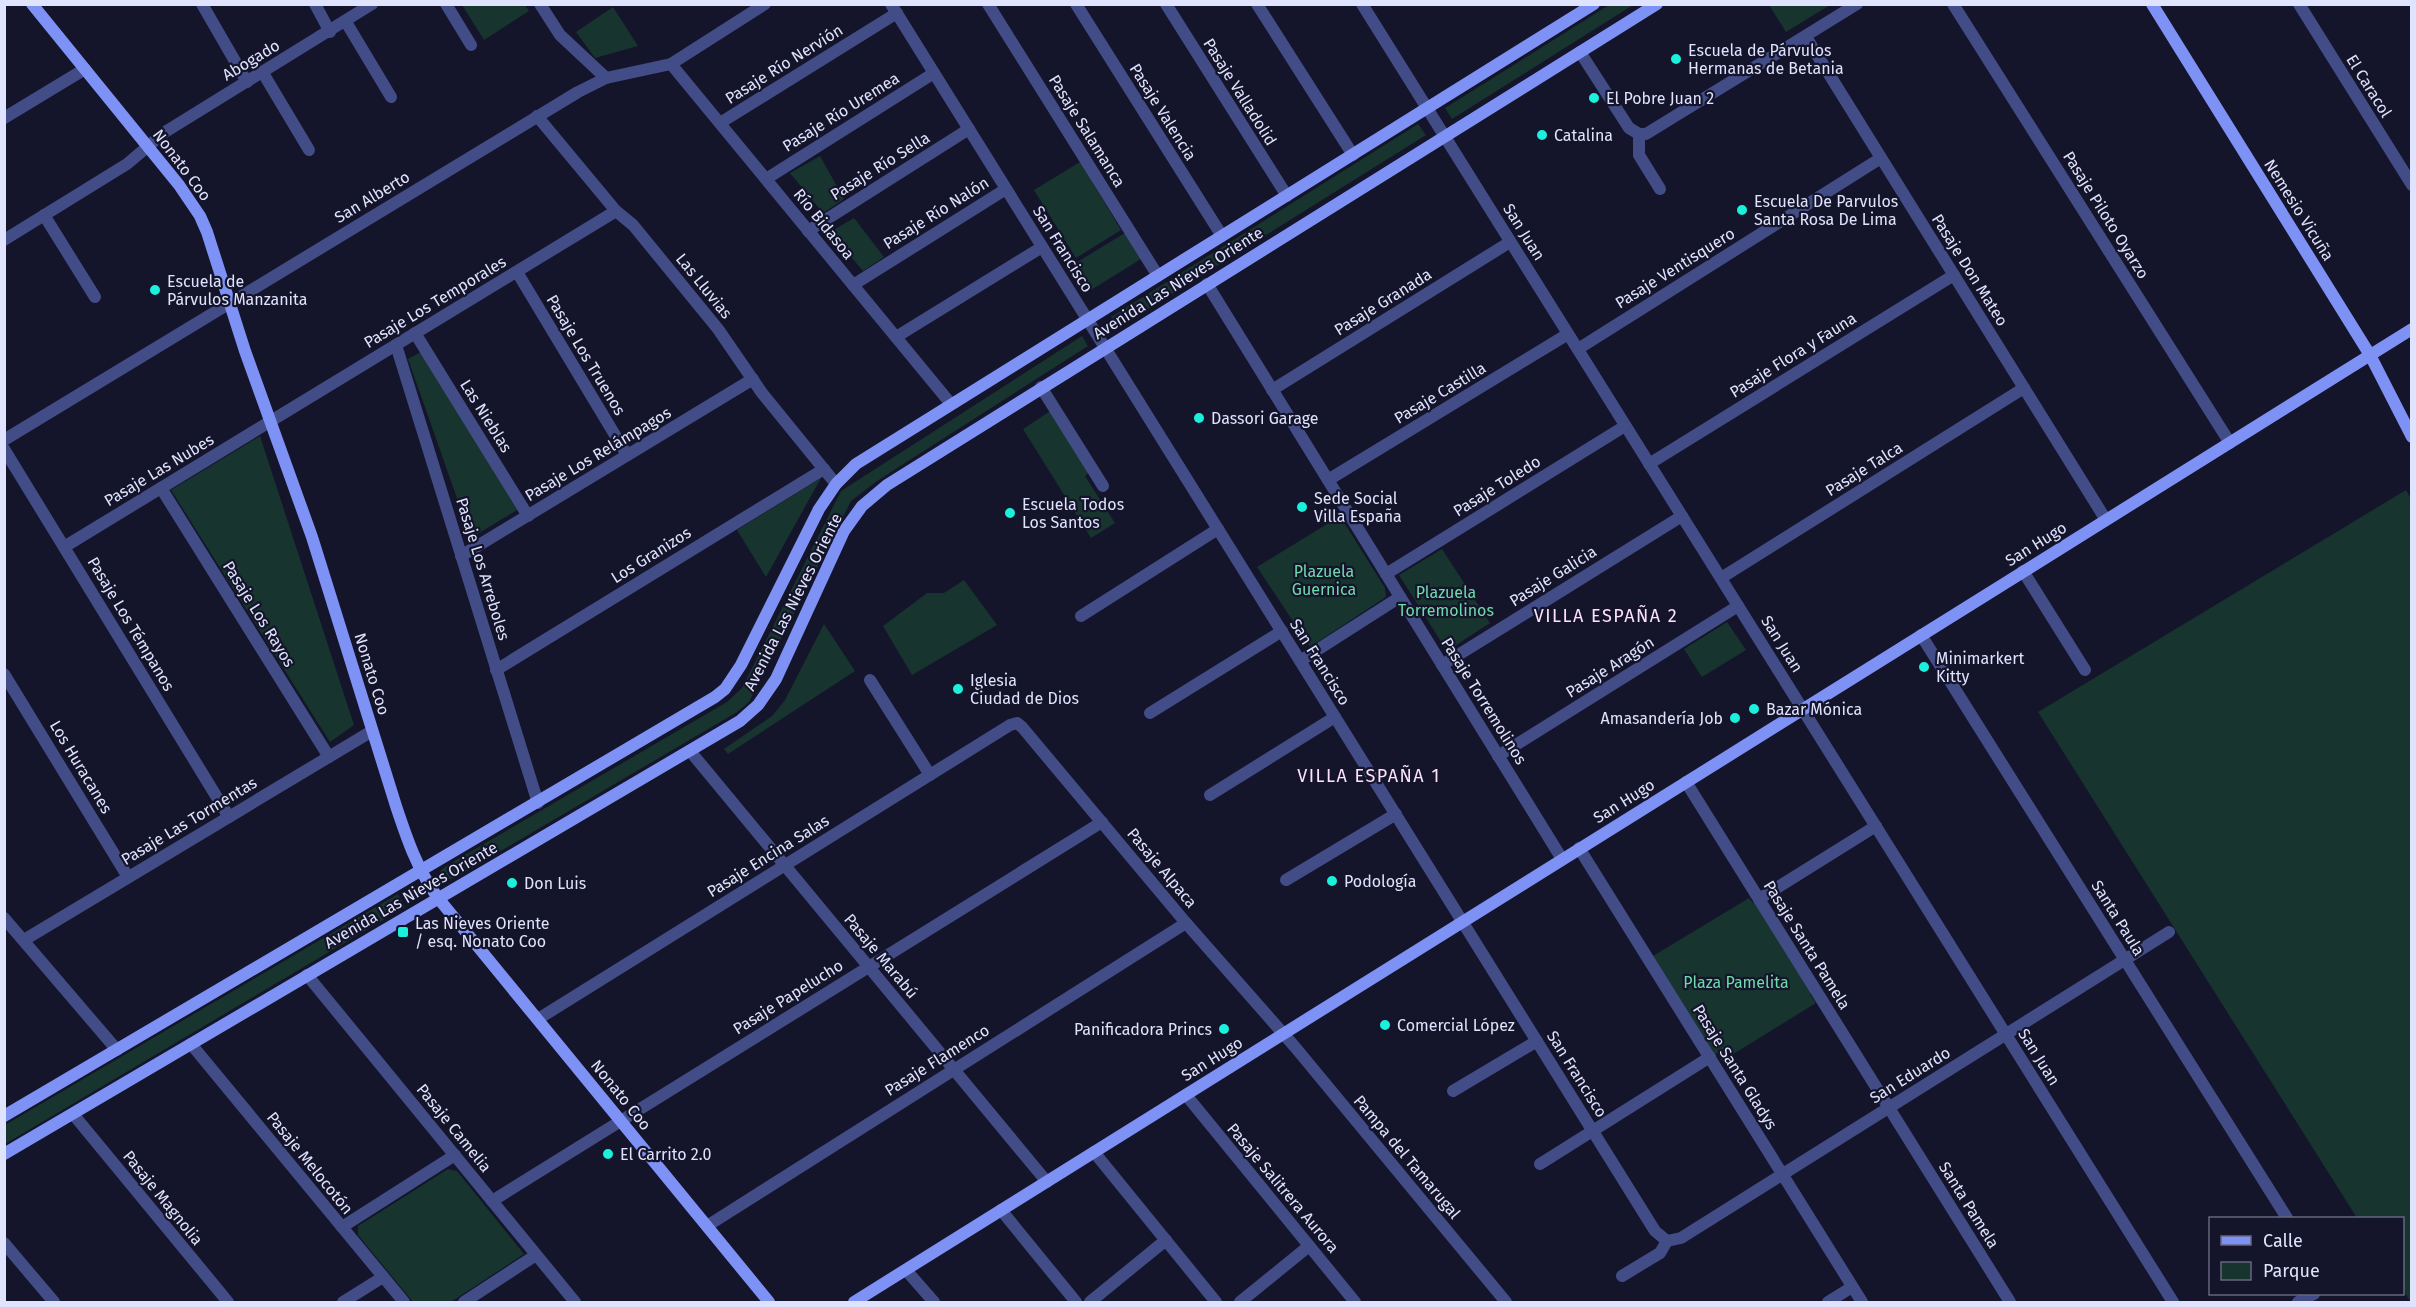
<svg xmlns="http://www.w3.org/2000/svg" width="2416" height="1307" viewBox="0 0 2416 1307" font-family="'Fira Sans',sans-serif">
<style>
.green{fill:#17352e}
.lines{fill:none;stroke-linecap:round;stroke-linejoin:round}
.street{stroke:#424d87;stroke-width:12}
.secondary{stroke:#7e92f6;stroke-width:12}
.poi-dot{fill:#1af0db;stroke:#14142b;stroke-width:2}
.labels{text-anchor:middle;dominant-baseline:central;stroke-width:4.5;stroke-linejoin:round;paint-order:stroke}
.poi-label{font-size:16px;fill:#e0e3fd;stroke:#14142b;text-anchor:start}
.street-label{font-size:16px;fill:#e0e3fd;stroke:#14142b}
.park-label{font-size:16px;fill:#6fdaaa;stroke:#14142b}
.neighbourhood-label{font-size:18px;letter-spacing:1.5px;fill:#fde2f9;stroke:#14142b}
</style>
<rect width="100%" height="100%" fill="#14142b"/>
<g class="green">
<polygon points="462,5 525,5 529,11 484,40"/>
<polygon points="1609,5 1633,5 1452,119 1445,108"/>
<polygon points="1769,5 1830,5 1786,32"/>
<polygon points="613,7 638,46 595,58 576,32"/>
<polygon points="1418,124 1426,135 1119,327 1111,317"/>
<polygon points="820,156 844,199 823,213 790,173"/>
<polygon points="1080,162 1121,230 1076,258 1034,190"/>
<polygon points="854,218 884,257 863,271 830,232"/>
<polygon points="1125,233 1141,259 1091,290 1074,264"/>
<polygon points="1082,336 1088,346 877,481 851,501 749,702 737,712 455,878 445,880 440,871 446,866 727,702 742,688 841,491"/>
<polygon points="421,352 517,510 471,538 408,359"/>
<polygon points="1052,410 1091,471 1085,476 1115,523 1091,538 1023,429"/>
<polygon points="260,436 354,725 330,742 171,490"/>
<polygon points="821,478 766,577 737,530"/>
<polygon points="2406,490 2412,501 2411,1302 2403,1291 2402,1218 2357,1218 2038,712"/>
<polygon points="1340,516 1385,588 1386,597 1310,647 1257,567"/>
<polygon points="1442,549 1490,623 1447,651 1399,575"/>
<polygon points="964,580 997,625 912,675 883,626 927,593 944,593"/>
<polygon points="1727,622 1746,650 1702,677 1684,649"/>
<polygon points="824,624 855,671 728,754 724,749 772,716 785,700"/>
<polygon points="398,894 405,907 5,1144 5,1125"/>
<polygon points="1749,898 1753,903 1759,899 1815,990 1810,994 1816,1003 1722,1061 1717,1053 1710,1057 1653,956"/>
<polygon points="448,1169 457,1171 524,1254 451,1302 413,1302 358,1235 358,1226"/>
</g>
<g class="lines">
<g class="street">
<polyline points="202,4 247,82"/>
<polyline points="315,4 330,32"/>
<polyline points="446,4 471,45"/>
<polyline points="540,4 560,35 606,78"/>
<polyline points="891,4 1655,1231 1667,1241"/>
<polyline points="988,4 1158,276"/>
<polyline points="1076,4 1222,236"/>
<polyline points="1166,4 1287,196"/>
<polyline points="1257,4 1353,155"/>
<polyline points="1362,4 2173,1302"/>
<polyline points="1953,4 2230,443"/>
<polyline points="2299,4 2412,185"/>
<polyline points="346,22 391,97"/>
<polyline points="1806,37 2106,520"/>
<polyline points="1580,52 1629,128 1639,134 1646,134 1857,4"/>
<polyline points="671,64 951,404"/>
<polyline points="263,73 309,150"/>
<polyline points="537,116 616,211 633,225 718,329 762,393 836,484"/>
<polyline points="4,118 85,69"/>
<polyline points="720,123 897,13"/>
<polyline points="1639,134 1639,155 1660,189"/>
<polyline points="766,179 934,73"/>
<polyline points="44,215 95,297"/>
<polyline points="808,231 969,129"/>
<polyline points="4,240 127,164 165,132 372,4"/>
<polyline points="517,272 627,455"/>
<polyline points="1207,284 1562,859"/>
<polyline points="853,285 1006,189"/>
<polyline points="415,333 528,516"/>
<polyline points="896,337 1042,247"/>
<polyline points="396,345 538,803"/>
<polyline points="1578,349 1881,158"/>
<polyline points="1041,387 1103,486"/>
<polyline points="1272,390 1510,242"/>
<polyline points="4,440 578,92 606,78 671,64 765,4"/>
<polyline points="4,449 229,817"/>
<polyline points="1649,464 1954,275"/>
<polyline points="1328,480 1568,334"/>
<polyline points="161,488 329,757"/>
<polyline points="64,547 616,211"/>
<polyline points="461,556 753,379"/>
<polyline points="2023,571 2085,670"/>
<polyline points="1386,574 1625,426"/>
<polyline points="1721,578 2024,388"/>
<polyline points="1081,616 1218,529"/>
<polyline points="1921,635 2287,1218"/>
<polyline points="1300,661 1400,597"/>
<polyline points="1442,665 1682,516"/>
<polyline points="496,670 824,469"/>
<polyline points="4,674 128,877"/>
<polyline points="870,680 930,775"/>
<polyline points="1150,713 1282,631"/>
<polyline points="690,751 1047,1182"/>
<polyline points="1498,756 1738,606"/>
<polyline points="1686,782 2010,1302"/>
<polyline points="1210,795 1335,717"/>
<polyline points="1579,848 1862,1302"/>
<polyline points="1286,880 1396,814"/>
<polyline points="1759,899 1876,826"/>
<polyline points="4,918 117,1050"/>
<polyline points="24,940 372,731"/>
<polyline points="307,975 575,1302"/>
<polyline points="538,1019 1010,725 1017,723 1022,727 1186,923 1295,1047 1506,1302"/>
<polyline points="191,1044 404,1302"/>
<polyline points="1453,1091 1537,1041"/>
<polyline points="1186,1095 1355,1302"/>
<polyline points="73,1114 228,1302"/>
<polyline points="1094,1152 1216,1302"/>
<polyline points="1540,1164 1710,1057"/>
<polyline points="492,1201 1102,822"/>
<polyline points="1001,1210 1076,1302"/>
<polyline points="707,1226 1186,923"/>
<polyline points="342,1227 455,1155"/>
<polyline points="1667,1241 1681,1238 2169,932"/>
<polyline points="4,1243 54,1302"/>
<polyline points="906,1270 934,1302"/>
<polyline points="1622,1276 1660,1253 1667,1241"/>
<polyline points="343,1302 383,1277"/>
<polyline points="464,1302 536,1255"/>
<polyline points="1090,1302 1166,1240"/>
<polyline points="1240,1302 1309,1246"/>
<polyline points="1828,1302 1852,1287"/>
<polyline points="2298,1302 2314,1294"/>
</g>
<g class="secondary">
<path d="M32,4L179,185L200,216L207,232L245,351L312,537L396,806C407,839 417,869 438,898L769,1302"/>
<polyline points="2152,4 2370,355 2412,437"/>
<polyline points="4,1116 715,697 725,689 741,665 819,509 836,484 856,464 1594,4"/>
<polyline points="4,1154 740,721 758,705 776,679 844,531 862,506 887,485 1657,4"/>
<polyline points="854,1302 2412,329"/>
</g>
</g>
<g class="poi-dot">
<circle cx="1676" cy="59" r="6"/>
<circle cx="1594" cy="98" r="6"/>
<circle cx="1542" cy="135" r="6"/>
<circle cx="1742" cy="210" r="6"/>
<circle cx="155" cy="290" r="6"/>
<circle cx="1199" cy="418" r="6"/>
<circle cx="1302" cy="507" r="6"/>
<circle cx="1010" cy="513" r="6"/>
<circle cx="1924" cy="667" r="6"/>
<circle cx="958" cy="689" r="6"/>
<circle cx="1754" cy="709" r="6"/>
<circle cx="1735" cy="718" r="6"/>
<circle cx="1332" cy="881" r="6"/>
<circle cx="512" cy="883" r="6"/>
<rect x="397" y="926" width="12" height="12" rx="3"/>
<circle cx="1385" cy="1025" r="6"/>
<circle cx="1224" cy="1029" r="6"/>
<circle cx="608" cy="1154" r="6"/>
</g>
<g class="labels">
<g class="poi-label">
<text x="1688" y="50">Escuela de Párvulos<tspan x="1688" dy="18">Hermanas de Betania</tspan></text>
<text x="1606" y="98">El Pobre Juan 2</text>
<text x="1554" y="135">Catalina</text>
<text x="1754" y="201">Escuela De Parvulos<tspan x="1754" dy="18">Santa Rosa De Lima</tspan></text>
<text x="167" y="281">Escuela de<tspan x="167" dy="18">Párvulos Manzanita</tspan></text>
<text x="1211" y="418">Dassori Garage</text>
<text x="1314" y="498">Sede Social<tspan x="1314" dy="18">Villa España</tspan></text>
<text x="1022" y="504">Escuela Todos<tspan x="1022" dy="18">Los Santos</tspan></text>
<text x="1936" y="658">Minimarkert<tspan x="1936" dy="18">Kitty</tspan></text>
<text x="970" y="680">Iglesia<tspan x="970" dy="18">Ciudad de Dios</tspan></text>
<text x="1766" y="709">Bazar Mónica</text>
<text x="1723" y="718" text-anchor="end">Amasandería Job</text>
<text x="1344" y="881">Podología</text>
<text x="524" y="883">Don Luis</text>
<text x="415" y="923">Las Nieves Oriente<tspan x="415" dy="18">/ esq. Nonato Coo</tspan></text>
<text x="1397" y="1025">Comercial López</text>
<text x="1212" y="1029" text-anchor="end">Panificadora Princs</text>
<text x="620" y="1154">El Carrito 2.0</text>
</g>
<g class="street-label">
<text transform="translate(251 60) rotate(-31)">Abogado</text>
<text transform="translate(784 64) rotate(-32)">Pasaje Río Nervión</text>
<text transform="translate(2369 86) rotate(58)">El Caracol</text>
<text transform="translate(1240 92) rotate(58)">Pasaje Valladolid</text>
<text transform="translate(841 112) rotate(-32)">Pasaje Río Uremea</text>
<text transform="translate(1163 112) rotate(58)">Pasaje Valencia</text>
<text transform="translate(1087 131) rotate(58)">Pasaje Salamanca</text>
<text transform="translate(182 165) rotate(53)">Nonato Coo</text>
<text transform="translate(880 166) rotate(-32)">Pasaje Río Sella</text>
<text transform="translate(372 197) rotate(-31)">San Alberto</text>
<text transform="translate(2299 210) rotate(58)">Nemesio Vicuña</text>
<text transform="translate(936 213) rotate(-32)">Pasaje Río Nalón</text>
<text transform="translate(2106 215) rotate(58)">Pasaje Piloto Oyarzo</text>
<text transform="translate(824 224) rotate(51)">Río Bidasoa</text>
<text transform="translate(1524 232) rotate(58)">San Juan</text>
<text transform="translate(1063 249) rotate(58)">San Francisco</text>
<text transform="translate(1675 268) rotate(-32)">Pasaje Ventisquero</text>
<text transform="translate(1970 270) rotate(58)">Pasaje Don Mateo</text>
<text transform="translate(1178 283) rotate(-32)">Avenida Las Nieves Oriente</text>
<text transform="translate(704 286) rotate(51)">Las Lluvias</text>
<text transform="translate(435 302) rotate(-31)">Pasaje Los Temporales</text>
<text transform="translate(1383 302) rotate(-32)">Pasaje Granada</text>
<text transform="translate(586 355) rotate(59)">Pasaje Los Truenos</text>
<text transform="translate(1793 355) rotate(-32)">Pasaje Flora y Fauna</text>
<text transform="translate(1440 393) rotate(-31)">Pasaje Castilla</text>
<text transform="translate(486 416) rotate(58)">Las Nieblas</text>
<text transform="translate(598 454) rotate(-31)">Pasaje Los Relámpagos</text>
<text transform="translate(1864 469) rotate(-32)">Pasaje Talca</text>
<text transform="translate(159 470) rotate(-31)">Pasaje Las Nubes</text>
<text transform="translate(1497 486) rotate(-32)">Pasaje Toledo</text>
<text transform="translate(2036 544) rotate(-32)">San Hugo</text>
<text transform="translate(651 555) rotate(-32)">Los Granizos</text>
<text transform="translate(483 569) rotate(73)">Pasaje Los Arreboles</text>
<text transform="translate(1553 576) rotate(-32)">Pasaje Galicia</text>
<text transform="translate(793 602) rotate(-63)">Avenida Las Nieves Oriente</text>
<text transform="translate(259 614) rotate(58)">Pasaje Los Rayos</text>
<text transform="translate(131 624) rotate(59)">Pasaje Los Témpanos</text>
<text transform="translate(1782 644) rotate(58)">San Juan</text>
<text transform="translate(1320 662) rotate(58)">San Francisco</text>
<text transform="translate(1610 667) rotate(-32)">Pasaje Aragón</text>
<text transform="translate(372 674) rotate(73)">Nonato Coo</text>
<text transform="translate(1484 701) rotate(58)">Pasaje Torremolinos</text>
<text transform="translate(81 767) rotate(59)">Los Huracanes</text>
<text transform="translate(1624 801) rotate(-32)">San Hugo</text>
<text transform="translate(189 821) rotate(-31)">Pasaje Las Tormentas</text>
<text transform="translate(768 856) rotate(-32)">Pasaje Encina Salas</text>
<text transform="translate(1162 868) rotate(50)">Pasaje Alpaca</text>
<text transform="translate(411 895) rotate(-30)">Avenida Las Nieves Oriente</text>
<text transform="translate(2118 918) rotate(58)">Santa Paula</text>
<text transform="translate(1807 945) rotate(58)">Pasaje Santa Pamela</text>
<text transform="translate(881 956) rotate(50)">Pasaje Marabú</text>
<text transform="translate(788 997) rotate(-32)">Pasaje Papelucho</text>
<text transform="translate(2039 1057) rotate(58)">San Juan</text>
<text transform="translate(1212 1059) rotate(-32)">San Hugo</text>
<text transform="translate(937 1060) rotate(-32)">Pasaje Flamenco</text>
<text transform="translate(1735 1067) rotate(58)">Pasaje Santa Gladys</text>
<text transform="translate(1577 1074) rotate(58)">San Francisco</text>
<text transform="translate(1910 1075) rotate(-32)">San Eduardo</text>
<text transform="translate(621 1095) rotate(51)">Nonato Coo</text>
<text transform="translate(454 1128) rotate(51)">Pasaje Camelia</text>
<text transform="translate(1407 1157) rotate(50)">Pampa del Tamarugal</text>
<text transform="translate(310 1163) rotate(51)">Pasaje Melocotón</text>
<text transform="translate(1283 1188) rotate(50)">Pasaje Salitrera Aurora</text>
<text transform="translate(163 1198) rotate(51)">Pasaje Magnolia</text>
<text transform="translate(1969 1205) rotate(58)">Santa Pamela</text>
</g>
<g class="park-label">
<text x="1324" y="571">Plazuela<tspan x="1324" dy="18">Guernica</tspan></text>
<text x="1446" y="592">Plazuela<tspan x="1446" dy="18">Torremolinos</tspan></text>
<text x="1736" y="982">Plaza Pamelita</text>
</g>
<g class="neighbourhood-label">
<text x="1606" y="616">VILLA ESPAÑA 2</text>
<text x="1369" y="776">VILLA ESPAÑA 1</text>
</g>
</g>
<rect width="2416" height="1307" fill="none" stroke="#e0e3fd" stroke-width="12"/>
<rect x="2209" y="1217" width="195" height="78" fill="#14142b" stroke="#66677f" stroke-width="1.5"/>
<rect x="2221" y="1236" width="30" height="9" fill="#7e92f6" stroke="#66677f" stroke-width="1.5"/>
<text x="2263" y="1247" font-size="18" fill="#e0e3fd">Calle</text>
<rect x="2221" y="1262" width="30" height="18" fill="#17352e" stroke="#66677f" stroke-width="1.5"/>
<text x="2263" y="1277" font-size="18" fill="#e0e3fd">Parque</text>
</svg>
